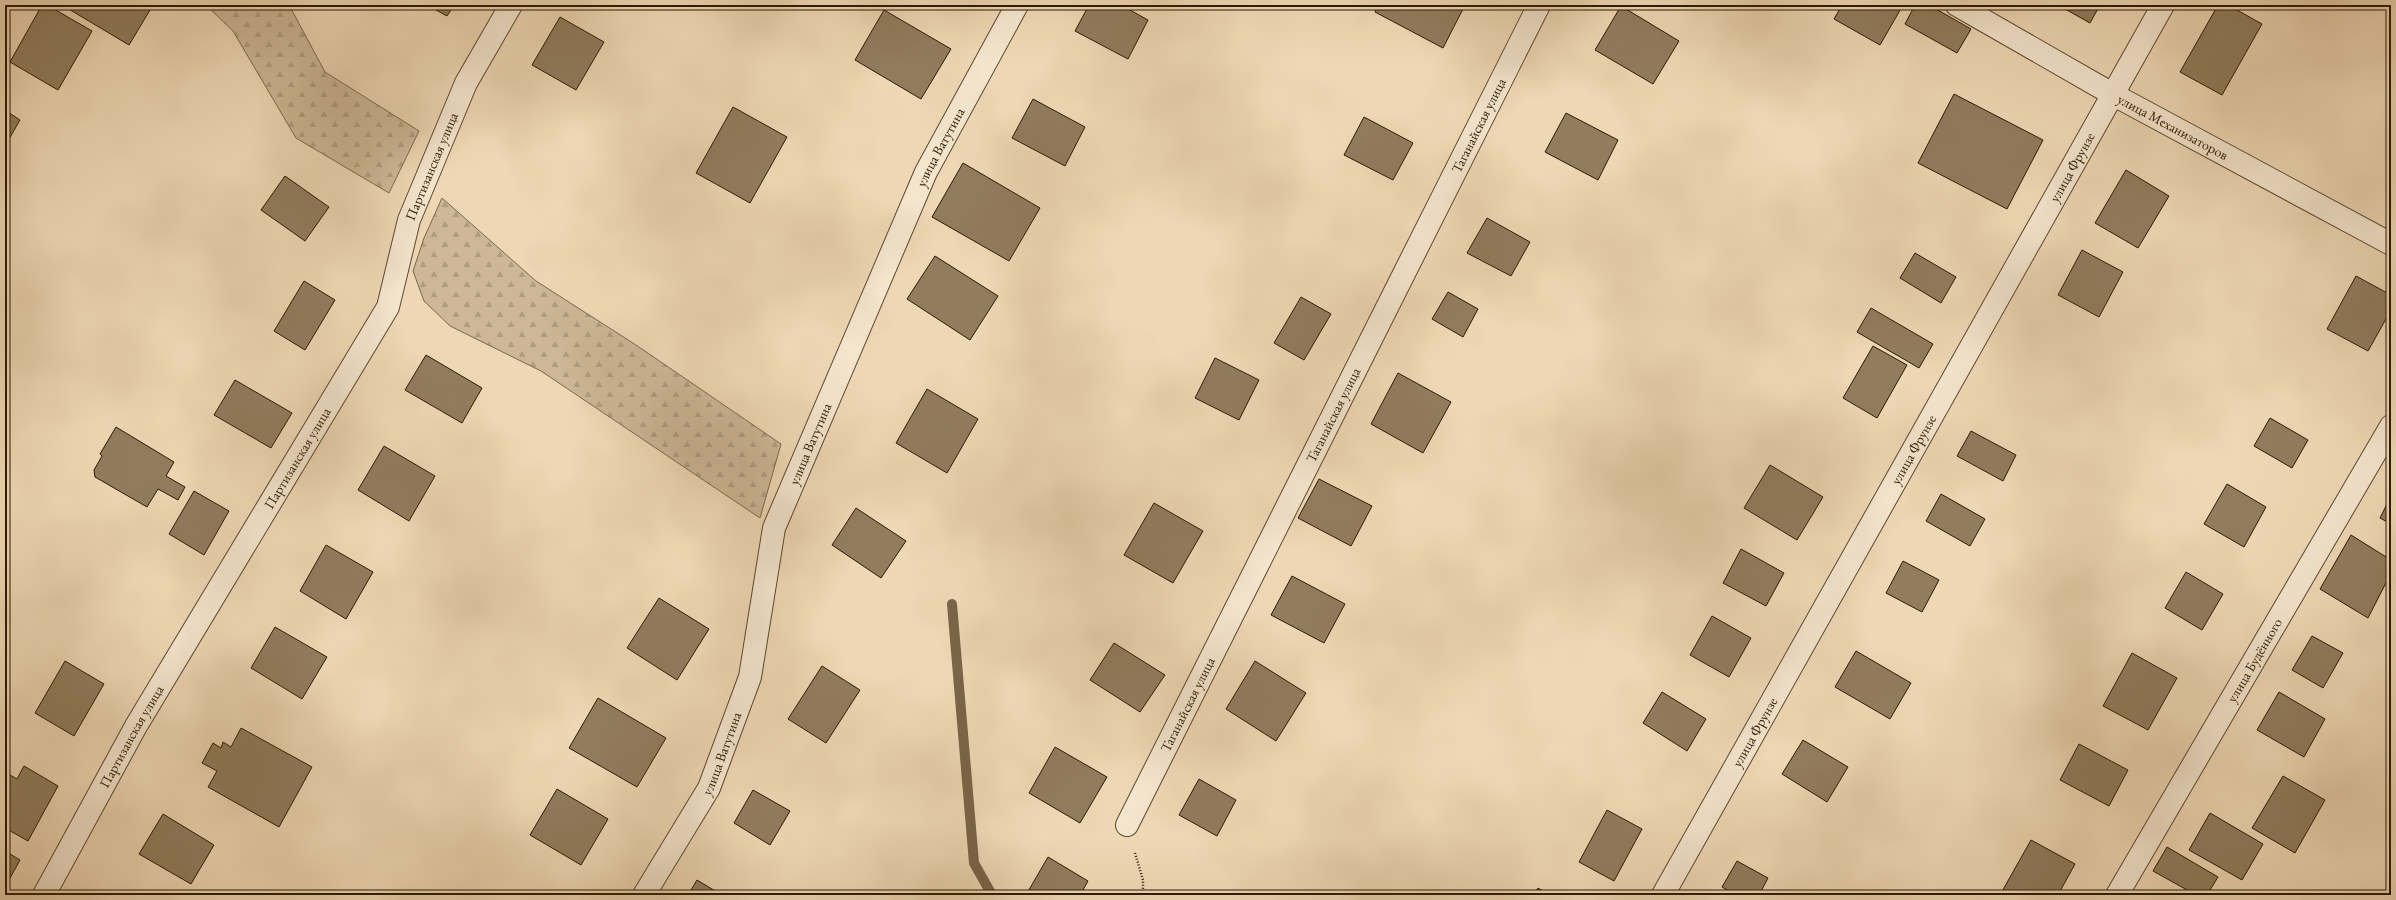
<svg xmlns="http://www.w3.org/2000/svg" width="2396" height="900" viewBox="0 0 2396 900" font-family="'EB Garamond',serif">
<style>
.forest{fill:url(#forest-firs);stroke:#7c684c}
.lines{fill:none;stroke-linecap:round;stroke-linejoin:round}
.stream{stroke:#796548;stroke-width:10}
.building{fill:#917c5e;stroke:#2c1a01}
.minor-casing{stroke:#5c492e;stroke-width:24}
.path{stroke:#2c1a01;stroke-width:2.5;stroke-dasharray:1 2;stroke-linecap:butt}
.minor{stroke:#f4e5ce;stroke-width:22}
.labels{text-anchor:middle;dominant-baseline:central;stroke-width:3.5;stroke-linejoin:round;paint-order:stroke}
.street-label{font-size:14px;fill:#2c1a01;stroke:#f4e5ce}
</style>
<defs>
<pattern id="forest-firs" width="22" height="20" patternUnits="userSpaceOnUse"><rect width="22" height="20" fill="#cdb796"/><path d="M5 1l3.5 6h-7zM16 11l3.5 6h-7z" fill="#b09d80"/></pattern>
</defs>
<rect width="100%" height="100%" fill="#eed7b4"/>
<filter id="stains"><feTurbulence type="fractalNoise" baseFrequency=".005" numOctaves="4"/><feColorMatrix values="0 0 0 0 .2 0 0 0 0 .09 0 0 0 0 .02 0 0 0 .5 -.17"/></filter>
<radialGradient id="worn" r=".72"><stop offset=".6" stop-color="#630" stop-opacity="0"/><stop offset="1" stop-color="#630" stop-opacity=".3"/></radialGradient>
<g class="forest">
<polygon points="206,5 289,5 325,72 419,131 389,193 296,138 233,31"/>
<polygon points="442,198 536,281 636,345 781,444 760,518 541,371 450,326 424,301 413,271 424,238"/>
</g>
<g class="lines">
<polyline class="stream" points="952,604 974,863 992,895"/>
</g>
<g class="building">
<polygon points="42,5 47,5 92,31 58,90 10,62"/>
<polygon points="62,5 153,5 129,45"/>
<polygon points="427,5 454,5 447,16"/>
<polygon points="1089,5 1121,5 1148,20 1128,59 1075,31"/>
<polygon points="1378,5 1455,5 1463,9 1443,48 1375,12"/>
<polygon points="1842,5 1903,5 1880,45 1834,19"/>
<polygon points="1915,5 1929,5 1971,29 1957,53 1905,24"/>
<polygon points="2058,5 2100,5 2090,23"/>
<polygon points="2218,5 2228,5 2262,24 2222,95 2180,72"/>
<polygon points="1621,6 1679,41 1653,84 1595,50"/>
<polygon points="884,10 951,49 921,99 855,60"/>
<polygon points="560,17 604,42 576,90 532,65"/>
<polygon points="1954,94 2043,140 2007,209 1918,163"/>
<polygon points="1033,99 1085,127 1065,166 1012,138"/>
<polygon points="733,107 787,137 750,203 696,173"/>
<polygon points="5,110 20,120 5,146"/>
<polygon points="1566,113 1618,140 1598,180 1545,152"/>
<polygon points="1364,117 1413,143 1393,180 1344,155"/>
<polygon points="963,163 1040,208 1009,261 932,217"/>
<polygon points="2391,165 2391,176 2387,173"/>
<polygon points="2126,170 2169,196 2138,248 2095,223"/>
<polygon points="285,176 329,207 305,241 261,210"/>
<polygon points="1487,218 1530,242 1511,276 1467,253"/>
<polygon points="2082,250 2123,272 2099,317 2058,295"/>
<polygon points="1915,253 1956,277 1941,303 1900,278"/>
<polygon points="935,256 998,296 970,340 907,299"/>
<polygon points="2356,276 2391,295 2391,310 2368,351 2327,329"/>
<polygon points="304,281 335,300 305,350 274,331"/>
<polygon points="1448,292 1478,309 1463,337 1432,319"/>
<polygon points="1301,297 1331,314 1304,360 1274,343"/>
<polygon points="1871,308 1933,344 1919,368 1857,332"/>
<polygon points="1873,346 1907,365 1877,418 1843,398"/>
<polygon points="426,355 482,388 462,423 405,390"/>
<polygon points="1215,358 1259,380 1239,420 1195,398"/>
<polygon points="1398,373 1451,402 1423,453 1371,424"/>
<polygon points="235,380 292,413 271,448 214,415"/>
<polygon points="927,389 978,419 947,473 896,443"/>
<polygon points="2270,418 2308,440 2292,468 2254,446"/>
<polygon points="116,427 174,462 166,476 185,487 178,500 158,489 147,507 95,477 94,470 102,456 100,454"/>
<polygon points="1971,431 2016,455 2003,481 1957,456"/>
<polygon points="384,446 435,476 409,521 358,490"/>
<polygon points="1770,465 1823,497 1797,540 1744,508"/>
<polygon points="1319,479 1372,506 1351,546 1298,518"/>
<polygon points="2227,484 2266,507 2244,547 2204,524"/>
<polygon points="194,491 229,511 204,555 169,534"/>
<polygon points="1941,494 1985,519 1970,546 1926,521"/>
<polygon points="2391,496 2391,524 2380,518"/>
<polygon points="1154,503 1203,531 1173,583 1124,555"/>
<polygon points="856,508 906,541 881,578 832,545"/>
<polygon points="2351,535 2391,560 2391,573 2368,618 2320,589"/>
<polygon points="326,545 373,572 346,619 300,591"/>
<polygon points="1741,549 1784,573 1766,606 1723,583"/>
<polygon points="1903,561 1939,580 1922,612 1886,593"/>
<polygon points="2186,572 2223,594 2202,630 2165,608"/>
<polygon points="1292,576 1345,604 1324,643 1271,615"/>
<polygon points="659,598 709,629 677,680 627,648"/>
<polygon points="1712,616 1751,638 1729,677 1690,655"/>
<polygon points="275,627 327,657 302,699 251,668"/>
<polygon points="2312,636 2343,653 2323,688 2292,670"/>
<polygon points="1114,643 1165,675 1140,712 1090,680"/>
<polygon points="1856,651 1911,683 1890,719 1835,687"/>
<polygon points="2132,653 2177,678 2148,730 2103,706"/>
<polygon points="65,661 104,684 74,736 35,713"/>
<polygon points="1255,661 1306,693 1276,741 1226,709"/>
<polygon points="822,666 860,690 826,743 788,719"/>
<polygon points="1662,692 1706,719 1687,751 1643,723"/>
<polygon points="2279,692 2325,719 2304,757 2257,730"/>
<polygon points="598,698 666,738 637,787 569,748"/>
<polygon points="241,728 312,767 279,827 208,787 217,771 202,763 213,743 221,748 223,742 231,747"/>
<polygon points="1803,740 1848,767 1827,802 1782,774"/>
<polygon points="2079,744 2128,770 2109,806 2060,780"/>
<polygon points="1055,747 1107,777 1080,823 1029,793"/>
<polygon points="24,766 58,786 28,841 5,828 5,784 10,775 17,779"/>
<polygon points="2283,776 2325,800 2295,853 2252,828"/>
<polygon points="1199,779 1236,800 1217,836 1179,815"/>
<polygon points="557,789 608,819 581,865 530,835"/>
<polygon points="753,790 790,811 770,845 734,823"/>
<polygon points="1607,810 1642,829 1614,881 1579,862"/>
<polygon points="2210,813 2263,844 2242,880 2189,850"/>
<polygon points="163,814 214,845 191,884 139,854"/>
<polygon points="2031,840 2075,864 2058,895 2000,895"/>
<polygon points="2167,847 2218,877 2207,895 2196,895 2153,871"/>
<polygon points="5,851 20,860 5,887"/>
<polygon points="1048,857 1088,881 1080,895 1026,895"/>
<polygon points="1737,861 1768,878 1759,895 1736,895 1722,887"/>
<polygon points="697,880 722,895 688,895"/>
<polygon points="1538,888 1550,895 1534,895"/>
</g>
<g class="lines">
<g class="minor-casing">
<g id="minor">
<path id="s1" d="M1957,5L2114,95L2391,244"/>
<path id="s2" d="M1127,825L1539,5"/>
<path id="s3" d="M44,895L136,726L388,307L409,220L466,83L511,5"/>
<path id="s4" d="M644,895L709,788L750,677L774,528L926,172L1017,5"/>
<path id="s5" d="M1663,895L2163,5"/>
<path id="s6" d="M2117,895L2391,426"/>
</g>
</g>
<polyline class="path" points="1135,853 1143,880 1143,895"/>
<use href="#minor" class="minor"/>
</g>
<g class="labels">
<g class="street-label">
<text stroke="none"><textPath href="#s2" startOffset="783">Таганайская улица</textPath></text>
<text stroke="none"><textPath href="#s1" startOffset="248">улица Механизаторов</textPath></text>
<text stroke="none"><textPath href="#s4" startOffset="810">улица Ватутина</textPath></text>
<text stroke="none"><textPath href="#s3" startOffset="829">Партизанская улица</textPath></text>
<text stroke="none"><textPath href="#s5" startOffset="835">улица Фрунзе</textPath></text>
<text stroke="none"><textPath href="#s2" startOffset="459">Таганайская улица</textPath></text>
<text stroke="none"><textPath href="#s4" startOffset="486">улица Ватутина</textPath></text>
<text stroke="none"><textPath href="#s5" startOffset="511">улица Фрунзе</textPath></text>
<text stroke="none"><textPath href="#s3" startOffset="505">Партизанская улица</textPath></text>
<text stroke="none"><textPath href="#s6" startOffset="272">улица Будённого</textPath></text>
<text stroke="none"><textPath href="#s2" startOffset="135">Таганайская улица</textPath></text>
<text stroke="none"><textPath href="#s5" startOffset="187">улица Фрунзе</textPath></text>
<text stroke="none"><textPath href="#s3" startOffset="181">Партизанская улица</textPath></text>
<text stroke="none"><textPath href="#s4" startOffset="162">улица Ватутина</textPath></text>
</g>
</g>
<rect width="2396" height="900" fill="none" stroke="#eed7b4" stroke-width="20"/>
<rect x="6" y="6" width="2384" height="888" fill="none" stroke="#2c1a01" stroke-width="2"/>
<rect x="10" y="10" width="2376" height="880" fill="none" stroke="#2c1a01"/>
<rect width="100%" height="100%" filter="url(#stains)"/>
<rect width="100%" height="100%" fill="url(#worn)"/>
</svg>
